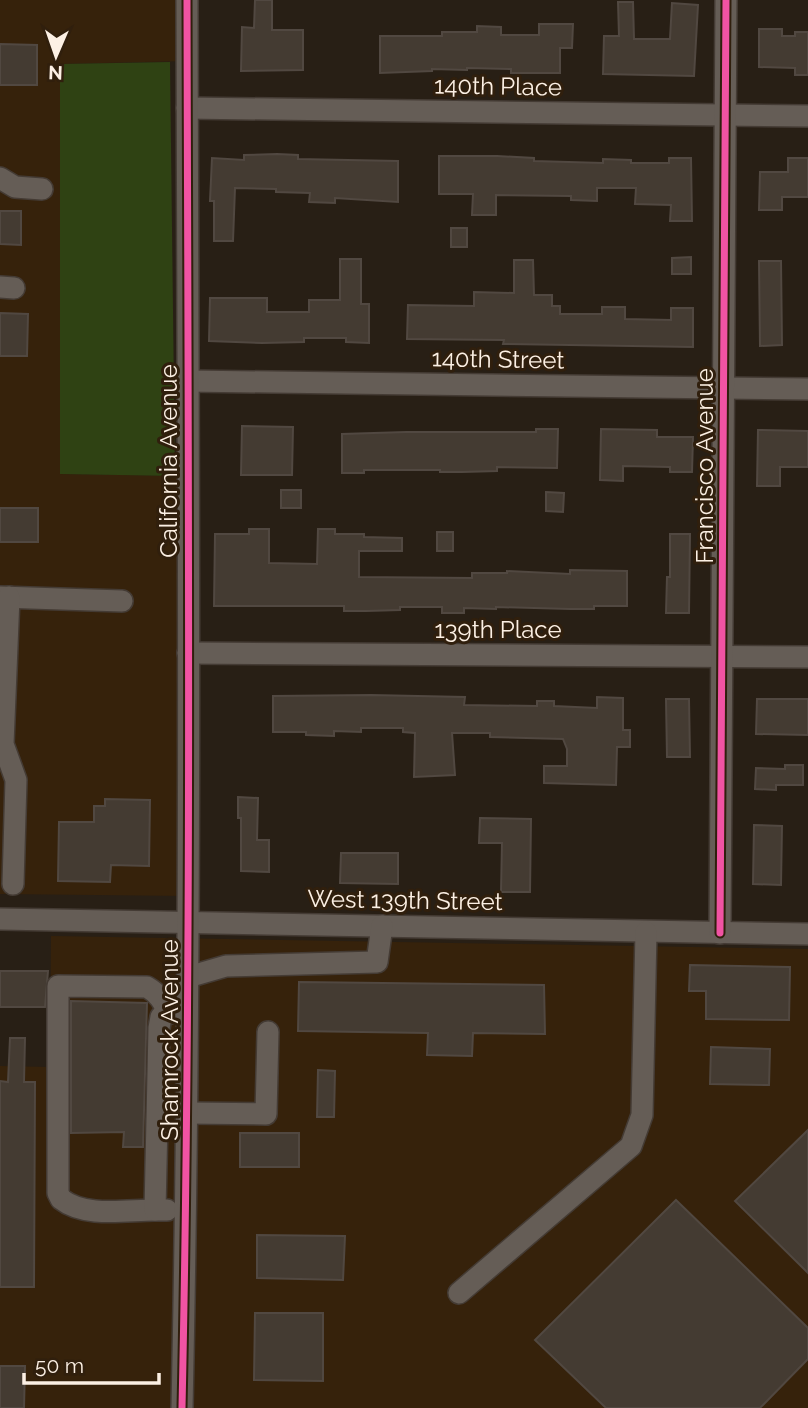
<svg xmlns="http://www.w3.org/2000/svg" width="808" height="1408" viewBox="0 0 808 1408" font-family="Raleway,sans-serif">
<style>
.built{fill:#36220b}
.green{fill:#2f4213}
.building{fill:#443b32;stroke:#514841;stroke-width:2}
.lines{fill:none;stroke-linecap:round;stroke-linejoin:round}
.minor-casing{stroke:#443b34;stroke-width:24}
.minor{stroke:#655d56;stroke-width:21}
.cycleway-casing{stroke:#301f0d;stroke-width:11}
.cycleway{stroke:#f153a3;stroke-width:7}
.labels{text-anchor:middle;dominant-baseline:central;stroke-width:6;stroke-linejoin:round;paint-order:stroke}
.street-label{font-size:24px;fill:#fcf0e4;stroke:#301f0d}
</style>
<rect width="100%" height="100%" fill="#281f15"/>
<g class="built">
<polygon points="0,0 187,0 187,61 60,64 60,474 188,476 188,896 0,894"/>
<polygon points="51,936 808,949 808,1408 0,1408 0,1066 50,1067"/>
</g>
<polygon class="green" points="170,62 175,476 60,474 60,64"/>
<g class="building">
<polygon points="255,0 272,0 272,30 303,30 303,70 241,71 242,27 254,28"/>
<polygon points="618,2 633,2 634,39 670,39 672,3 698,5 694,76 603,74 604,36 619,36"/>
<polygon points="539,24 573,24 572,48 560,48 560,73 511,73 511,69 467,68 467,70 432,69 432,71 380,73 380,36 442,36 442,32 477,32 477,26 501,27 501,35 539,35"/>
<polygon points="759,29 782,29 782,36 795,36 795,32 808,32 808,75 795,75 795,68 759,67"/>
<polygon points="0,44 37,45 37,85 0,85"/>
<polygon points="277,154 298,155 298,159 398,161 398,202 335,198 335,203 309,202 310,193 276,192 276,189 235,188 233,241 214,241 214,201 210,201 212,158 244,160 244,155"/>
<polygon points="439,156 497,156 534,158 534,161 603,163 603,159 631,160 631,163 669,163 669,158 691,158 692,221 670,221 671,205 635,204 636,188 597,188 597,201 571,200 571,196 496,195 496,215 472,215 473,194 439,194"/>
<polygon points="788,158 808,158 808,197 782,197 782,210 759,210 760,172 788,172"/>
<polygon points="0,211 21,211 21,245 0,244"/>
<rect x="451" y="228" width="16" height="19"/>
<polygon points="691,257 691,274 672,274 672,258"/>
<polygon points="340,259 361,259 361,304 369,304 369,343 346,342 346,338 304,338 304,342 262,343 209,341 210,298 267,298 267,312 309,312 309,300 340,300"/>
<polygon points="514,260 533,260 534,295 552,295 552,306 560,306 560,314 602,314 602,307 625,307 625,319 671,320 671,308 693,308 693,347 503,344 504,340 407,339 408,305 474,306 474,292 514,293"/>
<polygon points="759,261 781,261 782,345 760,346"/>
<polygon points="0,313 28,314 27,356 0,356"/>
<polygon points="242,426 293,427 292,475 241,475"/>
<polygon points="536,429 558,429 557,468 497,467 497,471 462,472 440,472 440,470 364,470 364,473 342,473 342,434 406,432 536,432"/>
<polygon points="601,429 657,430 657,437 693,437 692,472 670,472 670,467 623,466 623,481 600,480"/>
<polygon points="758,430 808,431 808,467 780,467 780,486 757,486"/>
<rect x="281" y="490" width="20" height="18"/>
<polygon points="546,492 564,493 563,512 546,511"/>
<rect x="0" y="508" width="38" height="34"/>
<polygon points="249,529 269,529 269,563 317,564 318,529 335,529 335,534 364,534 364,537 402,538 402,551 359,551 359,577 472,578 472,573 507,573 507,571 570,574 570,570 627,571 627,606 594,606 594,609 570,609 496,607 496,609 464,608 464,613 442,613 442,607 400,607 400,610 366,611 344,611 344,606 214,606 215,534 249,534"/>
<rect x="437" y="532" width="16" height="19"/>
<polygon points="670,534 690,534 689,613 666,613 667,577 670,577"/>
<polygon points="371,695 465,697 464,705 537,706 537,701 554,701 554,706 597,708 597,697 623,698 623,730 630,730 630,747 617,747 616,785 544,783 544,766 567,766 567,749 563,739 490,737 490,733 452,733 455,775 414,777 415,733 403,732 403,728 361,728 361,732 334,731 334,736 306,735 306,732 273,732 273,696"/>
<polygon points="666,699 689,699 690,757 667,757"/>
<polygon points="757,699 808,699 808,735 756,734"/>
<polygon points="785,765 803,765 803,785 776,785 776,790 755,789 756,768 785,769"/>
<polygon points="238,797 258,798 257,840 269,840 269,872 241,871 241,818 238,818"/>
<polygon points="105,799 150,800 149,866 111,865 110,882 58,881 59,822 94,822 94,806 105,806"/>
<polygon points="480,818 531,819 530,892 501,892 502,843 479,843"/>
<polygon points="754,825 782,826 781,885 753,884"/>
<polygon points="341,853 398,853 398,884 340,883"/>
<polygon points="690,965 790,967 789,1020 706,1019 706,991 689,991"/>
<polygon points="0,971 48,971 45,1007 0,1007"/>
<polygon points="299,982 544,985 545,1034 473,1033 472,1056 427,1055 428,1033 298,1031"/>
<polygon points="71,1001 147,1003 143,1147 123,1147 124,1132 71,1133"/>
<polygon points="10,1038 25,1038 24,1082 35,1082 34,1287 0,1287 0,1081 8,1082"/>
<polygon points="711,1047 770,1049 769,1085 710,1084"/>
<polygon points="318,1070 335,1071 334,1117 317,1117"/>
<polygon points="808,1130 808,1273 735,1201"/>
<rect x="240" y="1133" width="59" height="34"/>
<polygon points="676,1200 808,1328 808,1359 760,1408 606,1408 535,1340"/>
<polygon points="257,1235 345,1236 343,1280 257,1278"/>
<polygon points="255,1313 323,1313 323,1381 254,1380"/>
<polygon points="0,1366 25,1366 24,1408 0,1408"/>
</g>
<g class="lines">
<g class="minor-casing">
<g id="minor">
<polyline points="187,108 808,116"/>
<polyline points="0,178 15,187 42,189"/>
<polyline points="0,287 14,288"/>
<polyline points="188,381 808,389"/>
<polyline points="0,597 122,601"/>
<polyline points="9,597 3,744 16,780 13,884"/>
<polyline points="188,653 808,657"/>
<polyline points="0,919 808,934"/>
<polyline points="720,933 726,0"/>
<polyline points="188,977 226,966 377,962 382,926"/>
<polyline points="188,1113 266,1114 268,1032"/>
<path d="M155,1210C126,1210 85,1218 61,1199L58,1193V986L147,987C159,994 163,1001 168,1013"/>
<polyline points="167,1210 155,1210 159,1028 161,1017 168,1013 179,1013"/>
<polyline points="459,1293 631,1146 642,1115 646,932"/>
<path d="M182,1408C192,939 188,469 187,0"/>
</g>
</g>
<use href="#minor" class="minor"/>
<g class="cycleway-casing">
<g id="cycleway">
<polyline points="720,933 726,0"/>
<path d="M182,1408C192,939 188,469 187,0"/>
</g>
</g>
<use href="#cycleway" class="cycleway"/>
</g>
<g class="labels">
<g class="street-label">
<text transform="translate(498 86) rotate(1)">140th Place</text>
<text transform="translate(498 359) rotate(1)">140th Street</text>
<text transform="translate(168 461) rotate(-90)">California Avenue</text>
<text transform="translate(704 466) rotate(-90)">Francisco Avenue</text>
<text x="498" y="629">139th Place</text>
<text transform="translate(405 900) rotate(1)">West 139th Street</text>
<text transform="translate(169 1040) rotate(-90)">Shamrock Avenue</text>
</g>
</g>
<g transform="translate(56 56) rotate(182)" stroke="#301f0d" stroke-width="5" paint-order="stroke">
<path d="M0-5L12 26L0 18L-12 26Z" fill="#fcf0e4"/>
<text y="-10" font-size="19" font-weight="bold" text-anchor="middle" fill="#fcf0e4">N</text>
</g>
<path d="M24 1373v10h135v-10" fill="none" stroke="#fcf0e4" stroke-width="3.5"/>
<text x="35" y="1373" font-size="21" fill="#fcf0e4" stroke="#301f0d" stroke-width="5" paint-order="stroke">50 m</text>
</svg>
